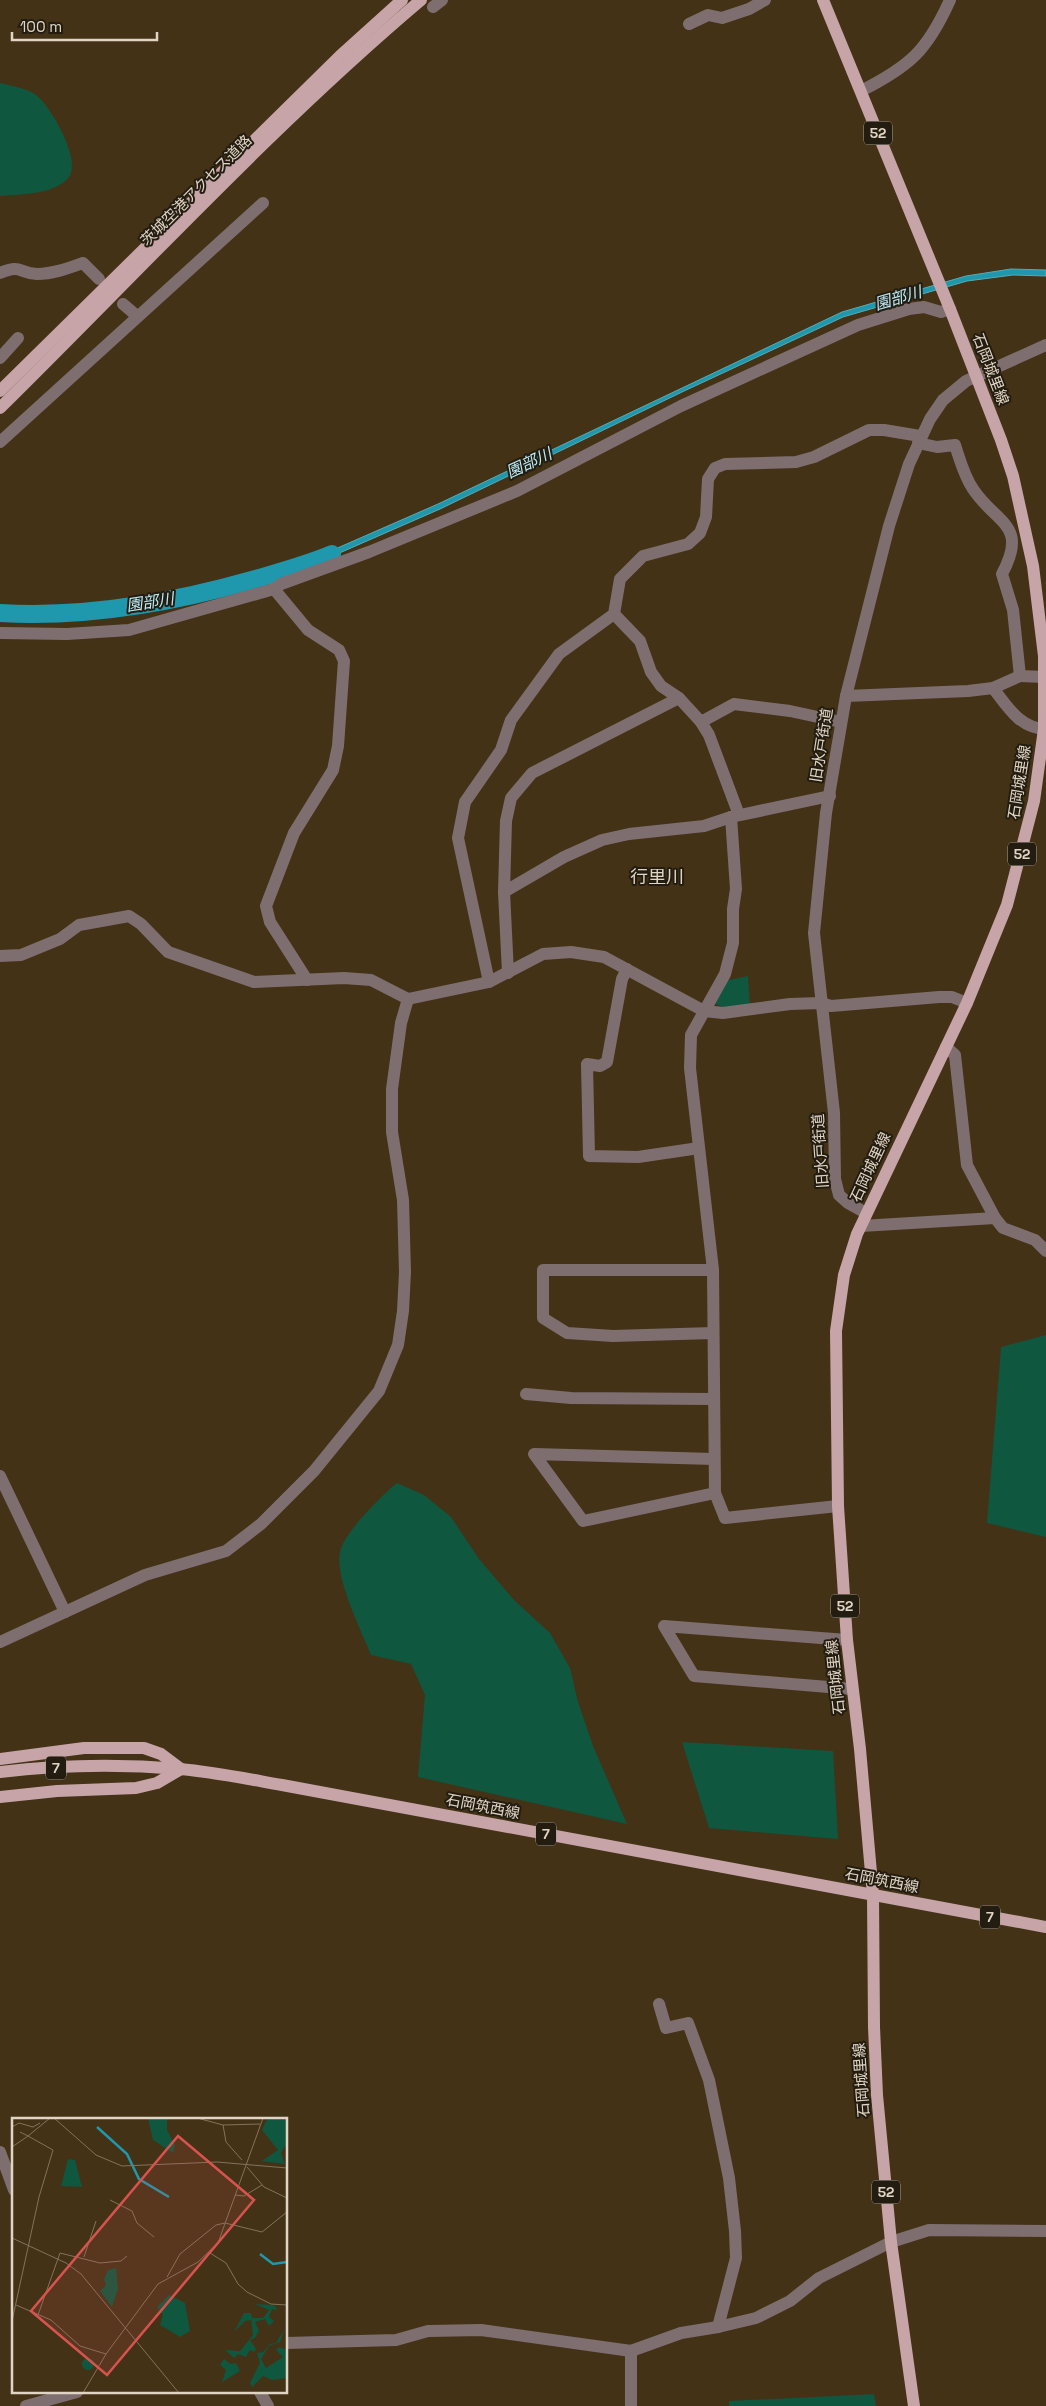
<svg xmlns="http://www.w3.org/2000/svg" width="1046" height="2406" viewBox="0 0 1046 2406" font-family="'Space Grotesk','Noto Sans JP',sans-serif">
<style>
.green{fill:#10573f}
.water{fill:#1f97ad;stroke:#59aab4}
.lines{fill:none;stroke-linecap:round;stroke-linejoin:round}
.river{stroke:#1f97ad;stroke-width:18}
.minor{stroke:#7f6e6f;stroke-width:12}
.major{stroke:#c7a4a7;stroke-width:12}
.labels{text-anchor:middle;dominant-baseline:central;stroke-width:4;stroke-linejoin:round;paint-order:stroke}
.shield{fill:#231c10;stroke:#a79e8f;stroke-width:1}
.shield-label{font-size:14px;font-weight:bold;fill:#e0d5c5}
.street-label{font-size:15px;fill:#e0d5c5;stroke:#231c10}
.water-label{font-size:16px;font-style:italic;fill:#bbecf8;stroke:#231c10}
.quarter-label{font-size:18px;fill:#e0d5c5;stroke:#231c10}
.inset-river{fill:none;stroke:#1f97ad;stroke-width:2.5}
.inset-road{fill:none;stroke:#82735c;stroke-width:1}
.view{fill:#d8534f;fill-opacity:0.15;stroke:#d8534f;stroke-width:2.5}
.inset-edge{fill:none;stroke:#e0d5c5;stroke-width:2.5}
</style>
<rect width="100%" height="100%" fill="#433216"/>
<g class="green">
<path d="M0,83C12,86 26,88 36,95C51,106 82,161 69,177C55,195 21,194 0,196Z"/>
<polygon points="748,976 750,1007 728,1009 713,1003 724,981"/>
<polygon points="1046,1335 1046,1537 987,1523 1001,1347"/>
<path d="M397,1483L424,1495L451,1517L479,1559L514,1600L550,1633L570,1668L578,1702L593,1746L627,1824L418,1777L425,1695L411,1664L371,1655C361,1629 335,1580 340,1552C343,1534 382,1495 397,1483Z"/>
<polygon points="682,1742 833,1751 838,1839 709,1828"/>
<polygon points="874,2394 876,2406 729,2406 729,2401"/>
</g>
<polygon class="water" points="1011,269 1046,270 1046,276 1013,275 967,281 843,317 682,392 440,509 312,565 310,560 438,504 842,312 966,276"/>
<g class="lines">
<path class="river" d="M0,613C85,618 171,603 252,580C279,572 306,565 332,554"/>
<g class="minor">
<polyline points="433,7 442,0"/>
<polyline points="689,24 708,15 722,18 749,9 765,0"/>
<path d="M861,91C910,66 927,51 950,0"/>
<path d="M0,273C22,264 18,273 37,274C53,274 69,268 83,263L99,279"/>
<polyline points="123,304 137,316"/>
<polyline points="0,358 18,338"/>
<polyline points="0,442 263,203"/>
<path d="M918,443L937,447L955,445C960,460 964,476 973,489C996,524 1029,524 1002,574L1013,610L1020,676L1044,677"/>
<polyline points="274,589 308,630 339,650 344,661 338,746 333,770 294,833 266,906 270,922 307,980"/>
<polyline points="614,614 640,641 651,672 661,686 679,698 701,722 734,704 790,711 841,722"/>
<polyline points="0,633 67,634 129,630 274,589 281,584 369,552 517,491 681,406 858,325 909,309 924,307 941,312 950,309"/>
<polyline points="993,688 1020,676"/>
<path d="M846,696L968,691L993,688C1007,706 1020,729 1046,729"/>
<polyline points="701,722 709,735 739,815"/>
<polyline points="731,817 736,889 733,909 733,943 725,974 691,1035 690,1068 713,1270 715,1493 725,1518 838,1506"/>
<polyline points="504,892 564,857 602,840 629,834 704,826 731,817 830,796"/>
<polyline points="0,956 21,955 60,939 79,925 129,916 141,924 168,952 254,982 344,978 371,980 408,999 489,982 543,954 571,952 604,957 704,1011 723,1013 790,1004 821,1003 831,1006 939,997 952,997 967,1003"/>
<polyline points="627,969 622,979 607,1062 600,1066 587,1064 589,1156 638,1157 699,1148"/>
<polyline points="508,973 504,892 506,821 511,798 532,773 679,698"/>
<polyline points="489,982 458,838 465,802 501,750 511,720 559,654 614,614 620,579 643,556 688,544 700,533 706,517 708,479 715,468 725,464 796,462 814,457 869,430 884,430 920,436"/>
<polyline points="946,1047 955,1055 967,1165 995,1218 1003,1228 1035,1240 1046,1251"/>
<polyline points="866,1213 848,1203 839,1195 835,1179 834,1113 814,933 826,813 846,696 889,526 909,464 930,419 943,400 966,381 1046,345"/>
<polyline points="861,1226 995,1218"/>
<polyline points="713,1270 543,1270 543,1318 567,1333 613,1336 713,1333"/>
<polyline points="526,1394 571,1398 713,1399"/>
<polyline points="714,1459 534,1454 583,1521 715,1493"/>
<polyline points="0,1476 65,1612"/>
<polyline points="847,1640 664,1626 694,1676 852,1689"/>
<polyline points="0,1642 145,1575 226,1551 261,1524 314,1471 379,1391 398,1345 403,1311 405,1272 403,1200 392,1132 392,1089 401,1023 408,999"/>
<polyline points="659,2004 666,2028 688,2023 709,2080 729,2178 735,2231 736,2258 718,2327"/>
<polyline points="0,2152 14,2190"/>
<polyline points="286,2343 396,2340 428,2331 481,2330 631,2351 681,2333 718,2327 756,2318 790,2301 819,2278 891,2242 929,2230 1046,2231"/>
<polyline points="631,2351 631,2406"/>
<polyline points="260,2392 268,2406"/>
<polyline points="26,2406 77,2392"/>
</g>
<g class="major">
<polyline points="823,0 950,309 1001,440 1013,476 1033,566 1044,656 1044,729 1034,801 1007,905 967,1003 857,1234 844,1275 836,1331 838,1506 847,1640 860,1749 873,1895 874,2027 877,2095 891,2242 914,2406"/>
<polyline points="0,391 340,56 402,0"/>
<path d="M0,408C139,271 272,126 421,0"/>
<polyline points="0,1759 84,1748 144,1748 161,1754 181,1769"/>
<path d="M0,1772C59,1765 120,1764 180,1769C214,1772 248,1779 282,1785L1046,1927"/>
<polyline points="0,1797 57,1791 136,1788 157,1783 181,1769"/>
</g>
</g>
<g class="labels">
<g class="shield">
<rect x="864" y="121.5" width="28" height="23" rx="4"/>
<rect x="1008" y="842.5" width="28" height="23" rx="4"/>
<rect x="831" y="1594.5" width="28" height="23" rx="4"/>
<rect x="46" y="1756.5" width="20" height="23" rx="4"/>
<rect x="536" y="1822.5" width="20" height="23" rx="4"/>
<rect x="980" y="1905.5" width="20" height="23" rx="4"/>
<rect x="872" y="2180.5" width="28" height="23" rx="4"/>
</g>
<g class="shield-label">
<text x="878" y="133">52</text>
<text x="1022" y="854">52</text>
<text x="845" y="1606">52</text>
<text x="56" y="1768">7</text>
<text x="546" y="1834">7</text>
<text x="990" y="1917">7</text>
<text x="886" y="2192">52</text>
</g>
<g class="street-label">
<text transform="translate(196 190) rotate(-45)">茨城空港アクセス道路</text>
<text transform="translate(991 369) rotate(69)">石岡城里線</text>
<text transform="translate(821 745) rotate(-81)">旧水戸街道</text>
<text transform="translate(1019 782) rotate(-81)">石岡城里線</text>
<text transform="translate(820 1151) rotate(-94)">旧水戸街道</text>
<text transform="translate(870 1167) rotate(-65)">石岡城里線</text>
<text transform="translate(835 1677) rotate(-96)">石岡城里線</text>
<text transform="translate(483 1806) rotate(11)">石岡筑西線</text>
<text transform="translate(882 1880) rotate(11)">石岡筑西線</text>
<text transform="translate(861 2080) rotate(-94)">石岡城里線</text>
</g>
<g class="water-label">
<text transform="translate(898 298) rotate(-16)">園部川</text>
<text transform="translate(529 463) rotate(-25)">園部川</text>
<text transform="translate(150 602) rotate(-9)">園部川</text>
</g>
<g class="quarter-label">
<text x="657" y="876">行里川</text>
</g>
</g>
<g transform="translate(12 2118)">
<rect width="275" height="275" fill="#433216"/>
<path d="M136,0H155V12L163,27L161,35L141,22ZM260,0H275V25L269,35L273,46L250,43L266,32L250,12L254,3ZM56,41L63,42L70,69L49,68ZM104,150L106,171L100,189L88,173L94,167L92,161L96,152ZM157,177L173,185L178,213L168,219L148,207L151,197L145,189ZM243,186L262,187L266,192L260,191L257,199L262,203L257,208L253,201L243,204L247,213L243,220L238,222L244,231L242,234L238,232L234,239L226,236L222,240L213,232L228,233L241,217L239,202L233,203L222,214L232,195H239L240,200H251L257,192ZM272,212L268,224L257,228L249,241L254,250L271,239L264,232L267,229L275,232V260L260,262L251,258L240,269L238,265L248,245L245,235L251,234L258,226L264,225ZM70 246a6 6 0 1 1 12 0a6 6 0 1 1-12 0ZM212,241L218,246L224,245L228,253L210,264L214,252L208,247Z" fill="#10573f"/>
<path class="inset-river" d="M85,9L115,36L127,61L157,79M248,136L261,146L275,144"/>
<path class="inset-road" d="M42,0L84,37L110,48L205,44L275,50M185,0L211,7L248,6M211,7L214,24L230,42M0,9L7,5L21,9L28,5M0,29L16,18L8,14M235,49L252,69L275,80M223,77L232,78L250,67M98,82L120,93L125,105L142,119M0,120L54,145L69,156L167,275M198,135L214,145L226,166L235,174L259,186L275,187M72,139L84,103M155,159L168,136L204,107L213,105L250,114L275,94M4,187L39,202L68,228L94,236M26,197L48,135L88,145L109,143L115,138M0,203L27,79L41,32L16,18L38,0M71,275L94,236L146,166L186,144L206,125L251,0"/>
<path class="view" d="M166,18L242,82L95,257L19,193Z"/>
<rect width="275" height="275" class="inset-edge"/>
</g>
<path d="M12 32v8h145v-8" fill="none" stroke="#e0d5c5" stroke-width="2.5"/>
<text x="20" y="32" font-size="15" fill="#e0d5c5" stroke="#231c10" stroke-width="4" paint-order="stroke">100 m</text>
</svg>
